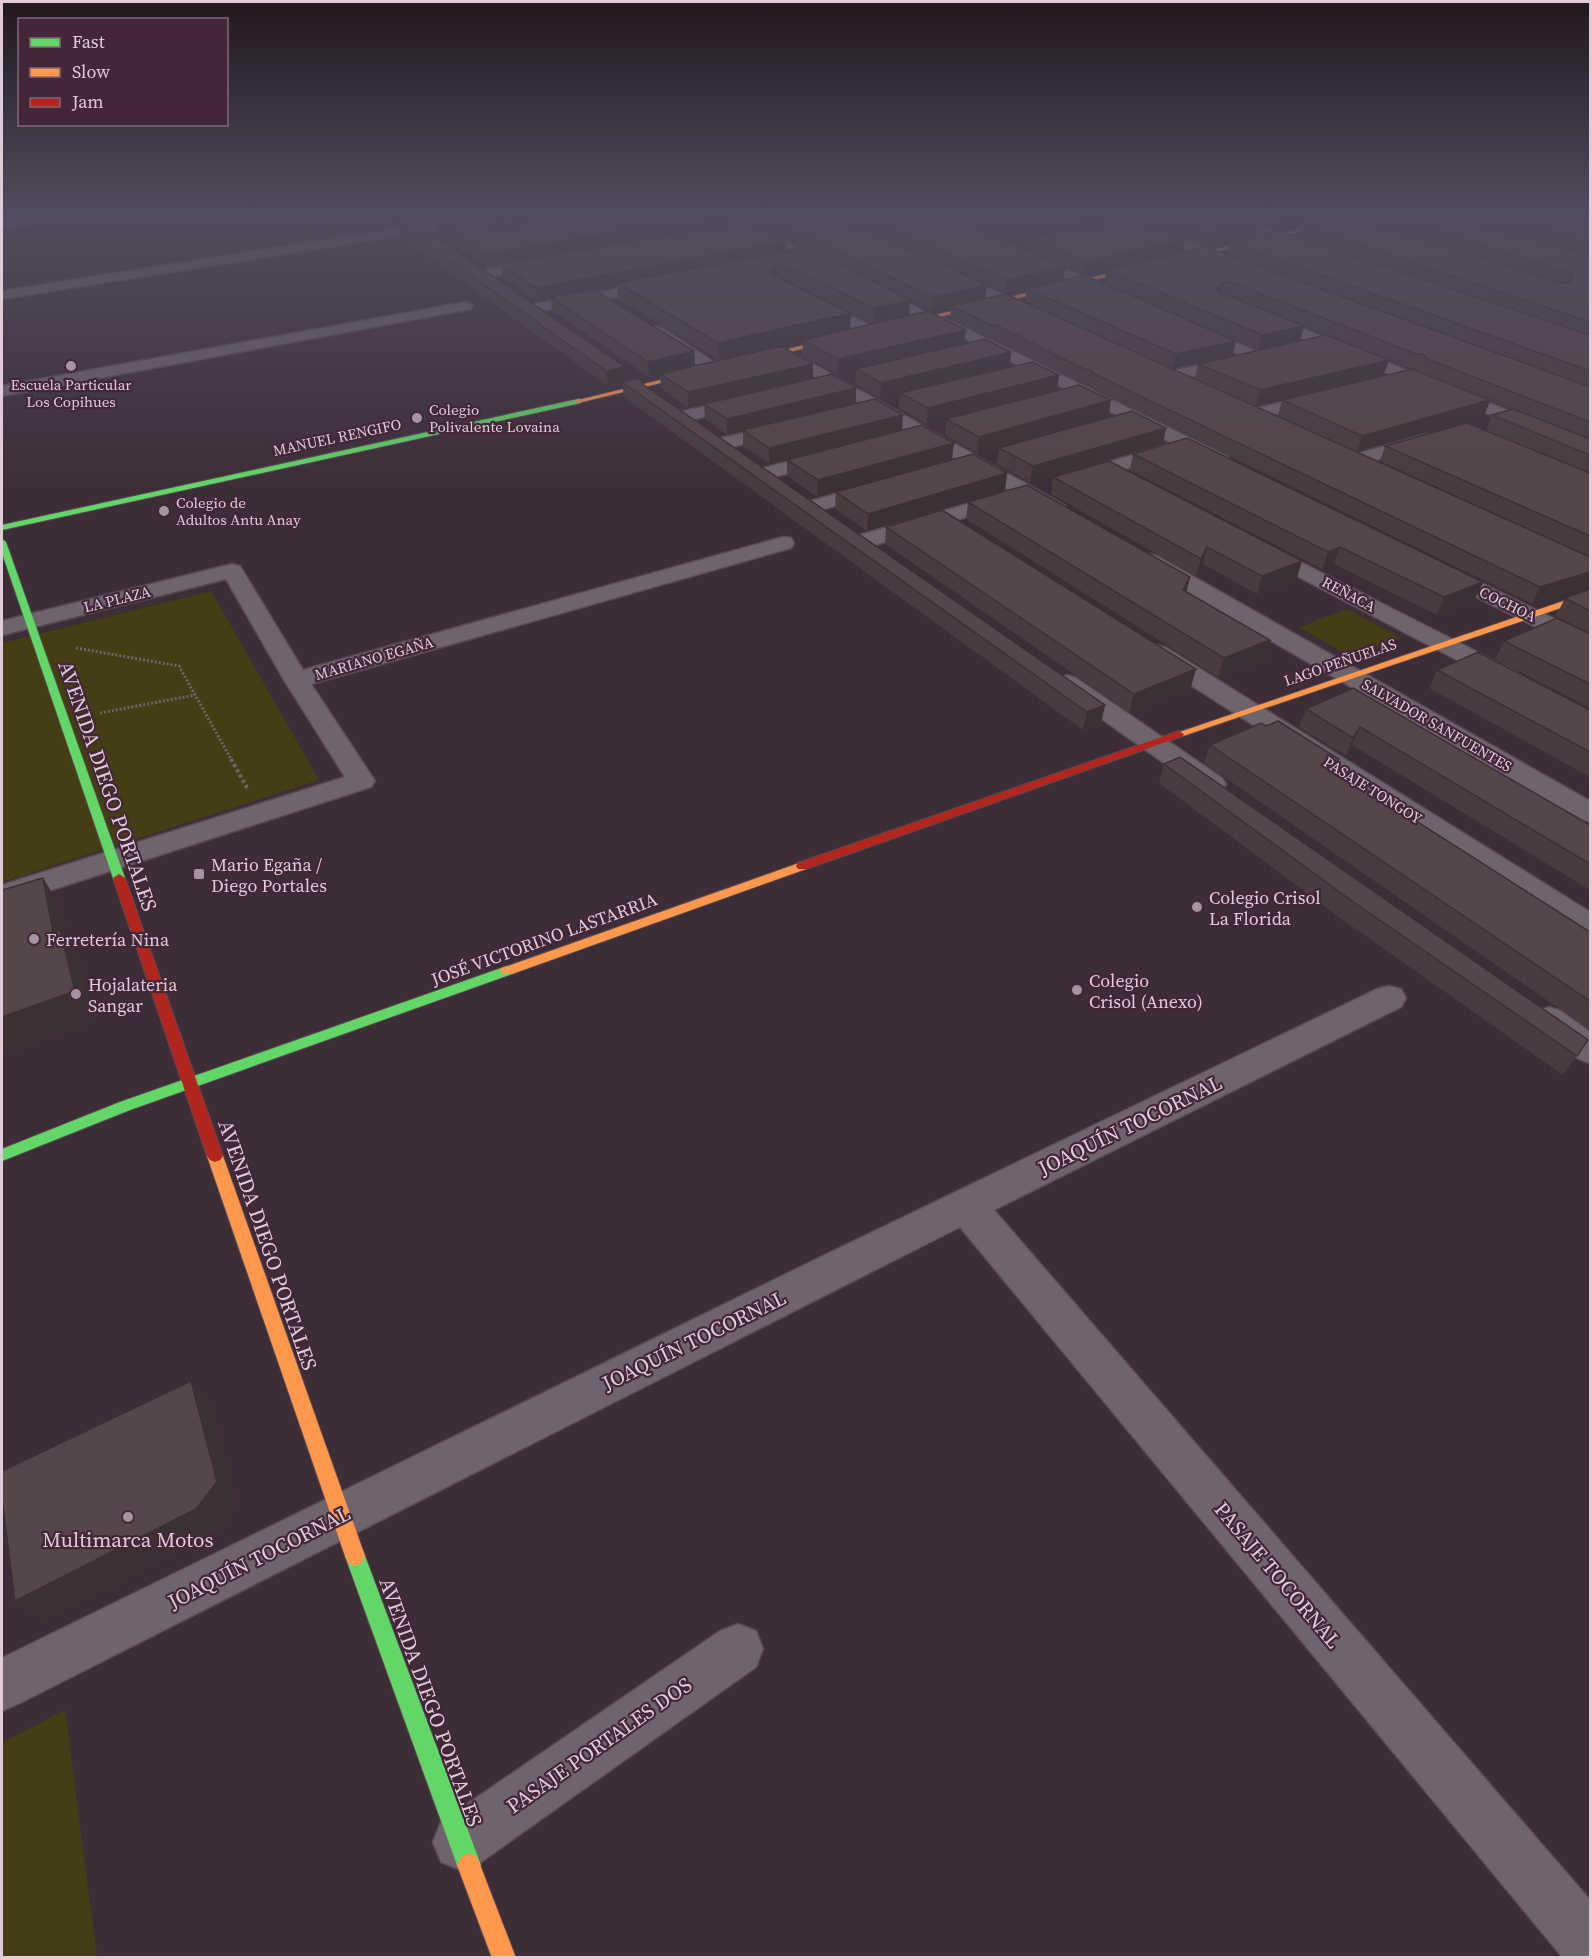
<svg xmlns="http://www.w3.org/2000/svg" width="1592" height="1959" viewBox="0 0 1592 1959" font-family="'Source Serif 4',serif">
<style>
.green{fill:#453d13}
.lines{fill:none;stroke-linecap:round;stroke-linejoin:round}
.street-casing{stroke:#584a53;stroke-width:3}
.fast-casing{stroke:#584a53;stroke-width:2}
.slow-casing{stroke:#584a53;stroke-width:2}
.jam-casing{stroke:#584a53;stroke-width:2}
.path-far1{stroke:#70656c;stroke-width:3;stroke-dasharray:2 2;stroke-linecap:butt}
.path{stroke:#70656c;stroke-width:4;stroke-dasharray:3 3;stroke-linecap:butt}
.street{fill:#70646c;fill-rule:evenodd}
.fast{fill:#63d668;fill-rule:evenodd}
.slow{fill:#ff974d;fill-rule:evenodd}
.jam{fill:#b3261e;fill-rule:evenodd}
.wall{fill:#483c3f;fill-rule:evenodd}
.shaded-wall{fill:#3b3133}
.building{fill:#544649;stroke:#3b3133;stroke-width:1.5}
.poi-dot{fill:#a694a0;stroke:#432739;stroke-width:2}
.labels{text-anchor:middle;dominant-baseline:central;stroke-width:4.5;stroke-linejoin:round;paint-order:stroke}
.far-poi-label{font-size:15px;fill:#dfccd8;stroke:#432739;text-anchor:start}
.far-street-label{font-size:15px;fill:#dfccd8;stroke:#432739}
.poi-label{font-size:18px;fill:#dfccd8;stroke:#432739;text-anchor:start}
.street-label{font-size:18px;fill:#dfccd8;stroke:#432739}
.near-street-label{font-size:21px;fill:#dfccd8;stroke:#432739}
.near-poi-label{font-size:21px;fill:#dfccd8;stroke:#432739}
</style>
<rect width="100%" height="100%" fill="#3d2d37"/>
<g class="green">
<polygon points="211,591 319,780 2,882 2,643"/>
<polygon points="1347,609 1401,638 1351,657 1299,627"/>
<polygon points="65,1710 97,1957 2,1957 2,1743"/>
</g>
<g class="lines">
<g class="street-casing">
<g id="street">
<polygon points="69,212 100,212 94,216 2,228 2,220"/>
<polygon points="503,212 530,212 524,216 2,299 2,291"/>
<polygon points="710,212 725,212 932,315 952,321 1227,456 1230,460 1227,464 1213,464 1184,449 1182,452 1079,483 1065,483 1062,479 1065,475 1172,443 942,327 922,321"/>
<polygon points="1016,212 1044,212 1038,216 953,229 947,225 953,221"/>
<polygon points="1089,212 1105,212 1242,262 1244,265 1237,269 1232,268"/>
<polygon points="1198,212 1215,212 1313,244 1315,247 1308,251 1303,250 1200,215"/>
<polygon points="1022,251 1120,292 1122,295 1120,298 1110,298 1017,258 1015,255"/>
<polygon points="546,259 553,263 551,266 485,278 478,274 485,270"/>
<polygon points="945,269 1042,312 1045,315 1037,320 1032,318 940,276 938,273 940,270"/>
<polygon points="660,281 665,282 667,285 665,288 534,312 527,308 534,304"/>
<polygon points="811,297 876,328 878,331 870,336 864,334 806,304 804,301"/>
<polygon points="466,302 473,306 471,309 2,396 2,386"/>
<polygon points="1261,312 1590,443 1590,455 1256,320 1253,317 1256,314"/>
<polygon points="1193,324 1263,354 1265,357 1257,362 1248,359 1247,364 1241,366 1172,381 1166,380 1164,376 1166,372 1242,356 1188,332 1185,329"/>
<polygon points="656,326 662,328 723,368 721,372 709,372 650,334 648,331 650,328"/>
<path d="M783,347L1064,505L1067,509L1064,513C1048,517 1030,502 1016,494L1019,498L1016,502L872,546L864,547L856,546L853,541L856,536L1002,494H1016L777,355L775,352L777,349Z"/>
<polygon points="1325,392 1331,393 1334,397 1331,401 1255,419 1249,418 1246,414 1249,410"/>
<polygon points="748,397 754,398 757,402 754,406 685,421 679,420 676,416 679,412"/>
<polygon points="788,423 794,424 797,428 794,432 724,449 717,447 715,443 717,439"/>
<polygon points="1426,434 1433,436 1435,440 1433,444 1356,466 1349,464 1346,460 1349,456"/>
<polygon points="830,451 837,453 839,457 837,461 766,479 759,477 756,473 759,469"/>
<polygon points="877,482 884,484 887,488 884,492 814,512 807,510 804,506 807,502"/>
<polygon points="783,537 791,538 794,543 791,548 311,684 375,781 371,787 2,906 2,885 345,777 284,680 226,579 2,635 2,621 232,564 240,566 243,571 303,670"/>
<polygon points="1261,542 1517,672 1520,677 1517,682 1508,684 1499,682 1253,553 1250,548 1253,543"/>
<polygon points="1149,554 1157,556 1590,801 1590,822 1580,819 1141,566 1138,561 1141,556"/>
<polygon points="1438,562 1590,636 1590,652 1582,650 1430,574 1427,569 1430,564"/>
<polygon points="1156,645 1165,647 1590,912 1590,937 1579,934 1147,657 1144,652 1147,647"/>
<polygon points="1067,675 1076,678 1222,778 1226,784 1222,790 1212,792 1202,790 1058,688 1054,683 1058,678"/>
<polygon points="1389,986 1401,989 1406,998 1401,1007 994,1210 1590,1900 1590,1958 1563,1958 960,1227 20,1703 2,1711 2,1658 833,1251 1377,989"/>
<path d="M1549,1007L1561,1011L1590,1032V1063C1571,1058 1542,1038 1532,1020L1537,1011Z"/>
<polygon points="738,1624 756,1631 763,1649 756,1667 481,1862 461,1870 441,1862 433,1842 441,1822 720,1631"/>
</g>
</g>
<g class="fast-casing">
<g id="fast">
<polygon points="1374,212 1382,212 1151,267 1148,265"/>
<polygon points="578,399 581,399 581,403 2,530 2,525"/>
<polygon points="2,539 6,542 125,878 123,881 115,881 113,878 2,553"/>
<polygon points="507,966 512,968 514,971 512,974 130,1110 2,1161 2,1149 120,1102"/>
<polygon points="355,1546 362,1549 365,1556 481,1865 477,1873 469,1877 461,1873 457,1865 345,1556 348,1549"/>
</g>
</g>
<g class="slow-casing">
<g id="slow">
<polygon points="1151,263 1153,266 893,328 890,326"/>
<polygon points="845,335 847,338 578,403 574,401"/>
<polygon points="1590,592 1590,598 1183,736 1175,736 1174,734"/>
<polygon points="802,862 808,866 806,869 512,974 502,974 500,971 502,968"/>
<polygon points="215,1150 220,1152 223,1156 365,1556 362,1563 355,1566 348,1563 345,1556 207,1156 210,1152"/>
<polygon points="469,1853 477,1857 516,1958 492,1958 457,1865 461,1857"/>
</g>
</g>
<g class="jam-casing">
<g id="jam">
<polygon points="391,212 397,212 451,249 446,250"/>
<polygon points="1179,731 1184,734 1183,736 806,869 798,869 796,866 798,863"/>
<polygon points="119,874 125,878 223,1156 220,1160 215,1162 210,1160 207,1156 113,878"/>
</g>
</g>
<g class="path-far1">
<polyline points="76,648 179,666 232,761"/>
<polyline points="100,713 195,695"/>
</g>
<polyline class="path" points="231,759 247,788"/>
<use href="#street" class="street"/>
<use href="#fast" class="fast"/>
<use href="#slow" class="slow"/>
<use href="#jam" class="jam"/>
</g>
<g class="wall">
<polygon points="366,212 398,212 403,225 625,367 626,381 644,385 1105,705 1101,723 1083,730 624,397 622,383 608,386 402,238 400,226 389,228"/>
<path d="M405,212H725L729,225L786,251L804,248L729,212H1003L953,219L974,228L975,216L1004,212H1355L1341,214L1276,230L1256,224L1253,236L1206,247L1111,212L1109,223L1050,234L1183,252L1085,275L1027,250L1028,238L1006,242L1065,267L1063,280L1006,293L965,275L985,298L1590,557L1532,604L1092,389L1088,385L1082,384L996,340L989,339L950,320L951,306L932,311L910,300L909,316L966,330L964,344L1010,366L927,386L1059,375L1057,390L926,424L899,408L900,393L880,398L855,384L856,369L837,374L802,355L803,341L781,346L813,379L856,403L801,417L902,430L952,459L817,497L787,476V460L868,439L769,464L743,446V431L727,435L705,419L704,404L688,408L661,388L660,374L649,377L552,311L551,299L538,301L502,277L501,265L488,267L436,232L434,221L422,223ZM617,286L618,299L719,360L695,365L694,351L595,290ZM851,314L873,324L850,329Z"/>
<polygon points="1369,212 1555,212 1590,221 1590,557 1380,461 1385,446 1486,430 1492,415 1512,409 1490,401 1484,416 1357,452 1278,416 1282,400 1411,369 1389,360 1384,374 1256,406 1195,379 1198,364 1326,335 1233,298 1304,326 1300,340 1258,350 1104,283 1107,270 1227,254 1229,242 1297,237 1301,225 1366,221"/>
<polygon points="1027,289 1233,355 1173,369 1025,302"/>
<polygon points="1109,415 977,453 945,435 946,419"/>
<polygon points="1166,428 1163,443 1030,483 997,464 999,448"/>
<polygon points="1133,454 1483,582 1475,599 1437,615 1334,564 1322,569 1130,470"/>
<polygon points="1007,473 1005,489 867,531 835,509 836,492"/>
<polygon points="1053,477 1297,578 1257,594 1203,564 1196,576 1051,494"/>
<polygon points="968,502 1190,577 1186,592 1270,640 1264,658 1218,677 966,519"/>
<polygon points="886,527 1191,687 1129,712 885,544"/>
<polygon points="1590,589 1590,634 1556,616 1565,598"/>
<polygon points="1590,634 1590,708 1495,659 1504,641"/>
<polygon points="1437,670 1590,710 1590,777 1429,688"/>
<polygon points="1353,688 1590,825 1590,890 1352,745 1346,756 1299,727 1306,709"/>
<polygon points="1210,745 1335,769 1590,932 1590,1030 1204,763"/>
<polygon points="1164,764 1588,1040 1563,1075 1343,920 1159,783"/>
</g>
<g class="shaded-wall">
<polygon points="419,212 491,212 422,223"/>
<polygon points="527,212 607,212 487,236 485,223 494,217"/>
<polygon points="954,212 1003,212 953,219"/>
<polygon points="1108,212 1111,212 1109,223 1006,242 1008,229"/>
<polygon points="1306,212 1355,212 1341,214 1276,230 1279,218"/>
<polygon points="401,213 403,225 389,228 386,216"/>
<polygon points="728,214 729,226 488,267 486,254"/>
<polygon points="1256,223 1253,236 1206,247 1209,234"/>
<polygon points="1186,239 1183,252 1085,275 1087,262"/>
<polygon points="786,241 786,254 617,283 617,286 552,298 551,297 551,299 538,301 536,288"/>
<polygon points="778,263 778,279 768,284 768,269"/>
<polygon points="1065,267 1063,280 1006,293 1007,280"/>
<polygon points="1224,282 1221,295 1214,299 1217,286"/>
<polygon points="987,285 985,298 932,311 933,297"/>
<polygon points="910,300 909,316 874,324 874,308"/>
<polygon points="851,313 850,330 719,360 718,343"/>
<polygon points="1304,326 1300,340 1258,350 1262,335"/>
<polygon points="966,330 964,344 837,374 838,359"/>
<polygon points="1236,341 1233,355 1173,369 1176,354"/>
<polygon points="694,351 695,366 649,377 648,362"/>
<polygon points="1011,352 1010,366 880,398 881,383"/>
<polygon points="1389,360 1384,374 1256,406 1260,390"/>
<polygon points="813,364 813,379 688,408 688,392"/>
<polygon points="625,367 627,382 608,386 606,371"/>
<polygon points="1059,375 1057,390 926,424 928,408"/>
<polygon points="856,388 856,403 727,435 727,419"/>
<polygon points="1111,400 1109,415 977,453 979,437"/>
<polygon points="1490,400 1484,416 1357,452 1362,436"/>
<polygon points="903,415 902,430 769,464 769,448"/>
<polygon points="1166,428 1163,443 1030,483 1033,466"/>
<polygon points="954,443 952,459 817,497 818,480"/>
<polygon points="1007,473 1005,489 867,531 868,514"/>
<polygon points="1207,547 1203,564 1196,576 1201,559"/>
<polygon points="1340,547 1334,564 1322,569 1328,552"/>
<polygon points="1302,561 1297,578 1257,594 1262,576"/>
<polygon points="1590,572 1590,586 1532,604 1540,587"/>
<polygon points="1190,577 1186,594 1183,590"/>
<polygon points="1483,582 1475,599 1437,615 1444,597"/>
<polygon points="1270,640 1264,658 1218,677 1224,658"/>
<polygon points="1196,669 1191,687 1129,712 1134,694"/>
<polygon points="1105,705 1101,723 1083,730 1087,712"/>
<polygon points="1360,727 1352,745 1346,756 1353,738"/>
<polygon points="43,878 61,907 68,942 79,959 94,1021 2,1054 2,1017 53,932"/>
<polygon points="191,1381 211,1405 237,1504 217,1531 44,1620 15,1601"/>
</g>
<g class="building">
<polygon points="380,212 398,212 401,213 386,216"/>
<polygon points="488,212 527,212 494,217 485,223 494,229 605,212 725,212 728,214 486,254 434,220"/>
<polygon points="753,212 824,212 987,285 933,297"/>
<polygon points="851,212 937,212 1065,267 1007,280"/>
<polygon points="1004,212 1108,212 1008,229 975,216"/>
<polygon points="1145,212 1221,212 1256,223 1209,234"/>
<polygon points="1259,212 1306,212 1279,218"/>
<polygon points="1377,212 1438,212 1590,256 1590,322 1301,225 1346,215 1559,283 1572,282 1573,276 1570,273"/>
<polygon points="1480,212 1555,212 1590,221 1590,243"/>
<polygon points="1133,220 1186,239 1087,262 1028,237"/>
<polygon points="746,222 786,241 536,288 500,264"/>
<polygon points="415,223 625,367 606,371 400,225"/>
<polygon points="1278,231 1590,335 1590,371 1229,242"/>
<polygon points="1206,247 1590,387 1590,422 1427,359 1423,354 1416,354 1231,282 1224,282 1217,286 1216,289 1219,292 1304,326 1262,335 1107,270"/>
<polygon points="805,248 910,300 874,308 778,263 768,269 771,274 851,313 718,343 617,283"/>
<polygon points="1084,275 1236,341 1176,354 1027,289"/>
<polygon points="594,290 694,351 648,362 551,297"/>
<polygon points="1006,294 1590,557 1590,572 1540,587 1094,374 1091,370 1084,369 998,326 990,325 951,306"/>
<polygon points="928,311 966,330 838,359 803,340"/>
<polygon points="1326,335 1389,360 1260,390 1198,364"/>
<polygon points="985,339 1011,352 881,383 856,369"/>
<polygon points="781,346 813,364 688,392 660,374"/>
<polygon points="1032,362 1059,375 928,408 900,393"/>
<polygon points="1412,369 1490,400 1362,436 1282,400"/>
<polygon points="832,374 856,388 727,419 704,404"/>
<polygon points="639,378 644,385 1105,705 1087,712 622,382"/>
<polygon points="1079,385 1111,400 979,437 946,419"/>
<polygon points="875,399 903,415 769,448 743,430"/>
<polygon points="1513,409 1590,439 1590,455 1492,415"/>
<polygon points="1132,411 1166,428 1033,466 999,448"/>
<polygon points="1467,423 1590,473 1590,536 1385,446"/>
<polygon points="922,425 954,443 818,480 787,460"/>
<polygon points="1187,438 1483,582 1444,597 1340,547 1328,552 1133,454"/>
<polygon points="973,454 1007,473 868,514 836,492"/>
<polygon points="1109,461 1302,561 1262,576 1207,547 1201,559 1053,477"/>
<polygon points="1027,485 1190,577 1183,590 1270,640 1224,658 968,502"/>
<polygon points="942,510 1196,669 1134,694 886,527"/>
<polygon points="1590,589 1590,611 1565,598"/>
<polygon points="1557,618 1590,634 1590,684 1504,641"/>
<polygon points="1478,652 1590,710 1590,752 1437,670"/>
<polygon points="1353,688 1590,825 1590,864 1360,727 1353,738 1306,709"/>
<polygon points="1278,721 1339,759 1333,768 1590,932 1590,1001 1210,745 1261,723 1266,726"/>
<polygon points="1180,757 1588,1040 1577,1056 1352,901 1164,764"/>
<polygon points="43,878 53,932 60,930 75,991 2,1017 2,890"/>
<polygon points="191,1381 217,1482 196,1509 15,1601 2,1499 2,1471"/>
</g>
<linearGradient id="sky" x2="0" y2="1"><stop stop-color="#22191e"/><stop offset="0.44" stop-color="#514c5e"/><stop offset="1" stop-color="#514c5e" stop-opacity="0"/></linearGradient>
<rect width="1592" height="486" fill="url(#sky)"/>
<g class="poi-dot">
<circle cx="71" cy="366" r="6"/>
<circle cx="417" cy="418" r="6"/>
<circle cx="164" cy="511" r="6"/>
<rect x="193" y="868" width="12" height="12" rx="3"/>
<circle cx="1197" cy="907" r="6"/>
<circle cx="34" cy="939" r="6"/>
<circle cx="1077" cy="990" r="6"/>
<circle cx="76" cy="994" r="6"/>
<circle cx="128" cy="1517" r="6"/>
</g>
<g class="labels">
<g class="far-poi-label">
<text x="71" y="384" text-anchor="middle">Escuela Particular<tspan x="71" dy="17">Los Copihues</tspan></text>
<text x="429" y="409">Colegio<tspan x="429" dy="17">Polivalente Lovaina</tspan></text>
<text x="176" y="502">Colegio de<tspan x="176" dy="17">Adultos Antu Anay</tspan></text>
</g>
<g class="far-street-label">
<text transform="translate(337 437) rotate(-12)">MANUEL RENGIFO</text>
<text transform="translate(1349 594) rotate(28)">REÑACA</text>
<text transform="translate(117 599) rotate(-14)">LA PLAZA</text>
<text transform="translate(1508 604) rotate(26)">COCHOA</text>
<text transform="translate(374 658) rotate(-16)">MARIANO EGAÑA</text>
<text transform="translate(1340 662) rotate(-19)">LAGO PEÑUELAS</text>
<text transform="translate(1437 725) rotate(30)">SALVADOR SANFUENTES</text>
<text transform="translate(1373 790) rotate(32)">PASAJE TONGOY</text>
</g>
<g class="poi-label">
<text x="211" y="864">Mario Egaña /<tspan x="211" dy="21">Diego Portales</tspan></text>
<text x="1209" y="897">Colegio Crisol<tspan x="1209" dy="21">La Florida</tspan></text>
<text x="46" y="939">Ferretería Nina</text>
<text x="1089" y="980">Colegio<tspan x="1089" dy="21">Crisol (Anexo)</tspan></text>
<text x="88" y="984">Hojalateria<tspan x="88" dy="21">Sangar</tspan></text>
</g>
<g class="street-label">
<text transform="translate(544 939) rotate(-20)">JOSÉ VICTORINO LASTARRIA</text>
</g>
<g class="near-street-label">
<text transform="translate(108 786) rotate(71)">AVENIDA DIEGO PORTALES</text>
<text transform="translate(1130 1125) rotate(-26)">JOAQUÍN TOCORNAL</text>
<text transform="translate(268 1245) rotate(71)">AVENIDA DIEGO PORTALES</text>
<text transform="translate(694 1340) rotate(-26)">JOAQUÍN TOCORNAL</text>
<text transform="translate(259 1557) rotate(-27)">JOAQUÍN TOCORNAL</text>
<text transform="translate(1278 1575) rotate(50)">PASAJE TOCORNAL</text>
<text transform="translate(431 1702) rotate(70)">AVENIDA DIEGO PORTALES</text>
<text transform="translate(599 1745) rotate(-35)">PASAJE PORTALES DOS</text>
</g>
<g class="near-poi-label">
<text x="128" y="1539">Multimarca Motos</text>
</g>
</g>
<rect width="1592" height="1959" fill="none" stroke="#dfccd8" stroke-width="6"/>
<rect x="18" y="18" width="210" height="108" fill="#432739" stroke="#816979" stroke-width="1.5"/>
<rect x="30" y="38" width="30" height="9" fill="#63d668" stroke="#816979" stroke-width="1.5"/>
<text x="72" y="48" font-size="18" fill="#dfccd8">Fast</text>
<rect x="30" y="68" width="30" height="9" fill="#ff974d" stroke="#816979" stroke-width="1.5"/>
<text x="72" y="78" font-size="18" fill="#dfccd8">Slow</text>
<rect x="30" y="98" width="30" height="9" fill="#b3261e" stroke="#816979" stroke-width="1.5"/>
<text x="72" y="108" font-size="18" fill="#dfccd8">Jam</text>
</svg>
